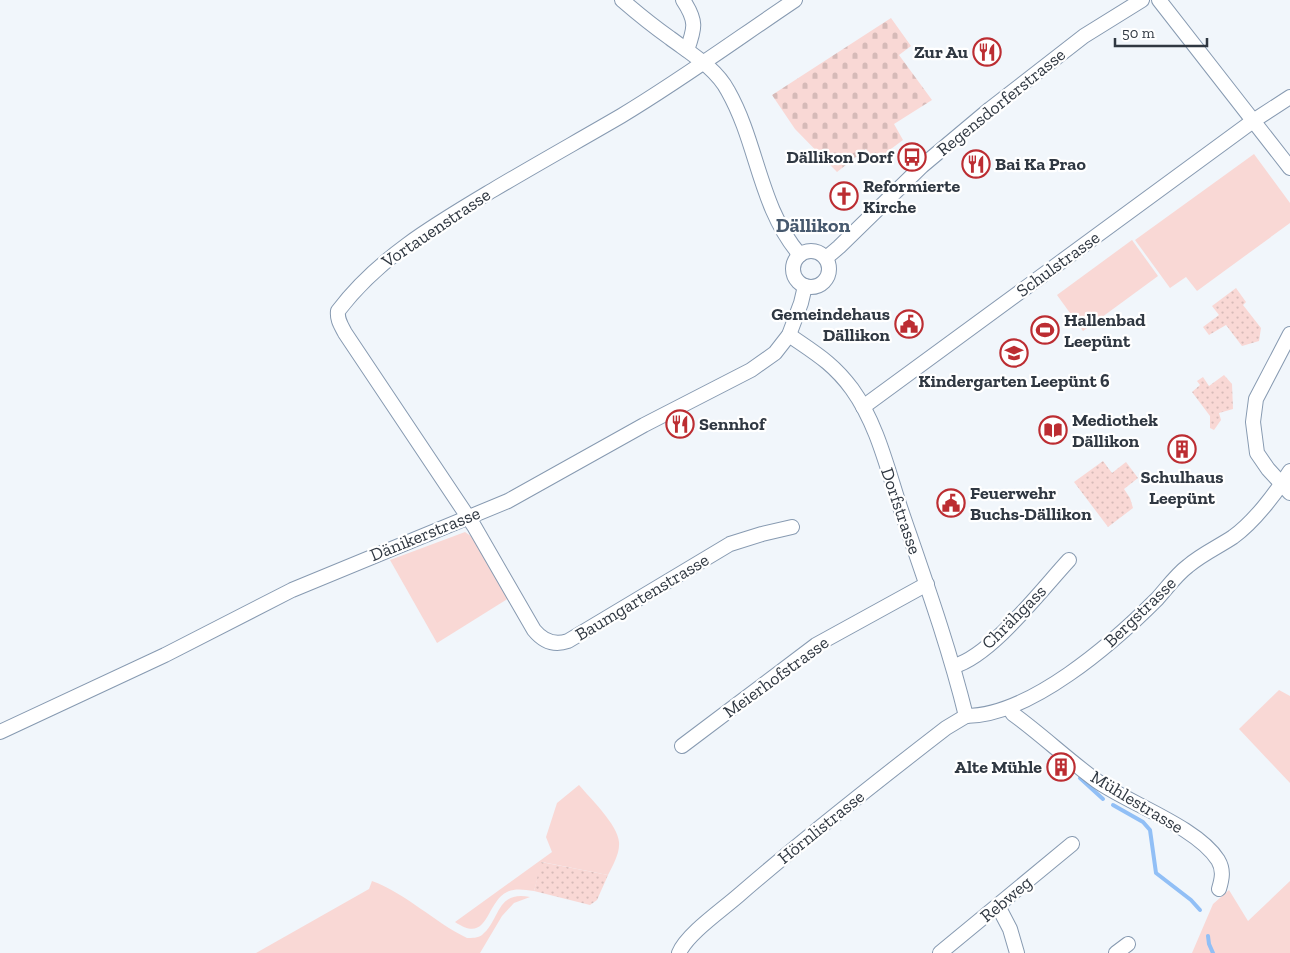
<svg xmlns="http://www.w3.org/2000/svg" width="1290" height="953" viewBox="0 0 1290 953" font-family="'Zilla Slab',serif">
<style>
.grass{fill:#f9d8d5}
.cemetery{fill:url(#cemetery-stones)}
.park{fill:url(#park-dots)}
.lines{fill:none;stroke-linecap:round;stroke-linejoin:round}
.stream{stroke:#91bff6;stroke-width:4}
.minor-casing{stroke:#879ab1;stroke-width:16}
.minor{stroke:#fff;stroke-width:14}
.labels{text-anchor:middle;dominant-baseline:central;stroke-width:4.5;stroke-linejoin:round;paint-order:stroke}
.poi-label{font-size:18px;font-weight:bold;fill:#303842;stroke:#fff;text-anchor:start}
.street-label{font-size:18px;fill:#303842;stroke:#fff}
.quarter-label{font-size:20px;font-weight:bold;fill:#47596e;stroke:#fff}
</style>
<defs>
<pattern id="cemetery-stones" width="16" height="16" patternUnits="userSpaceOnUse" patternTransform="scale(1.25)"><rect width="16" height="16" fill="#f9d8d5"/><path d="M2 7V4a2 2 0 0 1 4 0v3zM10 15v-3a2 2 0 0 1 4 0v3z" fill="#d6bab8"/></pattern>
<pattern id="park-dots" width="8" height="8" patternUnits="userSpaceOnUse" patternTransform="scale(1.25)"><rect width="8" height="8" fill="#f9d8d5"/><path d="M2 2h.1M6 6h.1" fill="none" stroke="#d6bab8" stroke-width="1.8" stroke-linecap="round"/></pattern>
</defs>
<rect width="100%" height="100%" fill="#f1f6fb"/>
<g class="grass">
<polygon points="1254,154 1290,203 1290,223 1197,291 1186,277 1170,288 1135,240"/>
<polygon points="1132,240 1158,276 1083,331 1057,295"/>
<polygon points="465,532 475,539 509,598 437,643 390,560"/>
<polygon points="1279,690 1290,696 1290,783 1239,729"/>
<path d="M579,785C590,798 618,825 619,842C620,853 613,865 608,875L542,862L534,891C524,890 516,888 507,892C485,903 489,945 455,922L552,852L546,837L557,803Z"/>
<path d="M372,881C407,894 434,922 467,938C472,938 478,938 482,935C500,921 496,890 530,897L514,903L502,916L480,953H256L369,889Z"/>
<polygon points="1290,881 1290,953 1192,953 1213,904 1229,890 1248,921"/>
</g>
<polygon class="cemetery" points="891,18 911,46 899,55 932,100 894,124 903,140 875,161 866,149 837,172 795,129 772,95"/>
<g class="park">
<polygon points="1236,288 1246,302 1243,305 1261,328 1259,341 1242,346 1226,325 1209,335 1203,327 1219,315 1212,306"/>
<polygon points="1224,375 1232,384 1233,409 1219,413 1221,420 1214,430 1210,428 1210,416 1192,392 1200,385 1197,381 1203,377 1209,386"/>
<polygon points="1103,461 1112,473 1126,462 1138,478 1124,489 1130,498 1133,508 1108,527 1074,482"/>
<polygon points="541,862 608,875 597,900 590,905 534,891"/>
</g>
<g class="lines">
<g class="stream">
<polyline points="1080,778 1103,799"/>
<polyline points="1113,805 1143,822 1150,830 1156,873 1191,900 1200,910"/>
<polyline points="1208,936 1209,944 1213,953"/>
</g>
<g class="minor-casing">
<g id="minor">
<path d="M622,0C637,13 653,26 670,38C690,53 716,68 728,91C758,144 759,207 800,255"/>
<path d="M683,0C697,21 695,28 687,50"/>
<polyline points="1159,0 1290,168"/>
<circle cx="811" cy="269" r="18"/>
<polyline points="826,258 839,247 922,166 990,109 1084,36 1142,0"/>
<polyline points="1290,334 1256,399 1253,422 1257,453 1268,469 1290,493"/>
<path d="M789,335C815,353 833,363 852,389C878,425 888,472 902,513C925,580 949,647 966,716"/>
<polyline points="863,407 1253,121 1290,97"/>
<path d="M792,527L762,534L730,544L568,641C554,646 543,641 534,630L474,526L345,333C341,325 337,320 338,311C379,257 436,224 493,190C535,165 578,141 621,116C681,80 737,39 795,0"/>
<path d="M954,666C991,656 1042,589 1069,560"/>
<path d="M1009,708L1013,714C1042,735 1068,760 1097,781C1130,804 1197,827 1218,860C1224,870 1222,879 1219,889"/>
<path d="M966,716C1030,716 1113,643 1157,599C1167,588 1176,575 1188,566C1202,554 1218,547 1233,537C1254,522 1276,493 1290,471"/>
<polyline points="0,732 165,655 292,590 508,501 644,425 751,370 775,353 789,335 801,303 805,286"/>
<polyline points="682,746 816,645 927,584"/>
<polyline points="998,906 1010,929 1017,953"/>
<path d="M679,953C687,934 722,910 739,895C806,837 876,782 946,728L966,716"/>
<polyline points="940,953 1072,844"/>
<polyline points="1116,953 1128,944"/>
</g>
</g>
<use href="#minor" class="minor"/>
</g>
<defs>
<g id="restaurant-ring" transform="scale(1.4375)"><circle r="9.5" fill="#fff" stroke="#bc2d32" stroke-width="1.5"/><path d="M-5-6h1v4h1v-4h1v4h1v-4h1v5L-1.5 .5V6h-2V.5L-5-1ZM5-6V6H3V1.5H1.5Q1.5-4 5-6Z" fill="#bc2d32"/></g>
<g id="bus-ring" transform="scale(1.4375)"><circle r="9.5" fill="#fff" stroke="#bc2d32" stroke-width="1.5"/><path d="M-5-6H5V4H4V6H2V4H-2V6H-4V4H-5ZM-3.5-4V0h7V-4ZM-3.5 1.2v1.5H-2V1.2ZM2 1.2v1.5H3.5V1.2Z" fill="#bc2d32"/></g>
<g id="church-ring" transform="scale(1.4375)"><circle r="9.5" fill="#fff" stroke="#bc2d32" stroke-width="1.5"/><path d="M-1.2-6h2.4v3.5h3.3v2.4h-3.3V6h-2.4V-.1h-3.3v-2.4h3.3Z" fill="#bc2d32"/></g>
<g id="civic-ring" transform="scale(1.4375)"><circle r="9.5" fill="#fff" stroke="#bc2d32" stroke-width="1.5"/><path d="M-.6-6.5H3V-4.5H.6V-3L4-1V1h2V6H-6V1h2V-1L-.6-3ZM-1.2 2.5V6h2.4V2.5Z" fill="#bc2d32"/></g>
<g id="stadium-ring" transform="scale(1.4375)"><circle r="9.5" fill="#fff" stroke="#bc2d32" stroke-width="1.5"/><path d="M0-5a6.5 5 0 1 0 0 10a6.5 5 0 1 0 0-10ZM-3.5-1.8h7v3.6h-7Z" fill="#bc2d32"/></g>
<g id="school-ring" transform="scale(1.4375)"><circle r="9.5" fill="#fff" stroke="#bc2d32" stroke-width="1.5"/><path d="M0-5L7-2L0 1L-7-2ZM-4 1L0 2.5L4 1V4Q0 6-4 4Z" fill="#bc2d32"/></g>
<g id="library-ring" transform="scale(1.4375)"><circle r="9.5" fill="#fff" stroke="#bc2d32" stroke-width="1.5"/><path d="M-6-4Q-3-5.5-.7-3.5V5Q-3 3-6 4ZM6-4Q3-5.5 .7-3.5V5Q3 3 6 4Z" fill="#bc2d32"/></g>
<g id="building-ring" transform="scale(1.4375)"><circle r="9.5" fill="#fff" stroke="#bc2d32" stroke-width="1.5"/><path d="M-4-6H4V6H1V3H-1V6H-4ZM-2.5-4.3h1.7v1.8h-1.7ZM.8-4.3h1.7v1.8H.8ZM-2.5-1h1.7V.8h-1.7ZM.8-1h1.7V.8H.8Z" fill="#bc2d32"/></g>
</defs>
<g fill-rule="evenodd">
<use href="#restaurant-ring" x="987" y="52"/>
<use href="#bus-ring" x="912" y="157"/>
<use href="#restaurant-ring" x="976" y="164"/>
<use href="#church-ring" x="844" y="196"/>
<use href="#civic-ring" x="909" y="324"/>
<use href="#stadium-ring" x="1045" y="330"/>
<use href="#school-ring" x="1014" y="353"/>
<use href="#restaurant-ring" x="680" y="424"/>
<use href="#library-ring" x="1053" y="430"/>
<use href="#building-ring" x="1182" y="449"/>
<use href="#civic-ring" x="951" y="503"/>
<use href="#building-ring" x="1061" y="767"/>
</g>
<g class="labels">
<g class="poi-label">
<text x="968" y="52" text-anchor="end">Zur Au</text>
<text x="893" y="157" text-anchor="end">Dällikon Dorf</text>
<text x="995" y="164">Bai Ka Prao</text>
<text x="863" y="186">Reformierte<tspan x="863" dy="21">Kirche</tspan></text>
<text x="890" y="314" text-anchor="end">Gemeindehaus<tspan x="890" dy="21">Dällikon</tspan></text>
<text x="1064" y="320">Hallenbad<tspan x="1064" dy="21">Leepünt</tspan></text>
<text x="1014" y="381" text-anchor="middle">Kindergarten Leepünt 6</text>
<text x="1072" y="420">Mediothek<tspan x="1072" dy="21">Dällikon</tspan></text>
<text x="699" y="424">Sennhof</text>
<text x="1182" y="477" text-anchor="middle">Schulhaus<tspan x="1182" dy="21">Leepünt</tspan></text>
<text x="970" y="493">Feuerwehr<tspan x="970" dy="21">Buchs-Dällikon</tspan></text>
<text x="1042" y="767" text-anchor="end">Alte Mühle</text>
</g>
<g class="street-label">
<text transform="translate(1001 102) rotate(-39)">Regensdorferstrasse</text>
<text transform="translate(436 228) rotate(-34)">Vortauenstrasse</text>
<text transform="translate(1058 264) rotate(-36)">Schulstrasse</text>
<text transform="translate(901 511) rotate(71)">Dorfstrasse</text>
<text transform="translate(425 534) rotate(-22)">Dänikerstrasse</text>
<text transform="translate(642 597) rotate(-31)">Baumgartenstrasse</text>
<text transform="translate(1140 612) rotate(-44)">Bergstrasse</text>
<text transform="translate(1014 617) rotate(-45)">Chrähgass</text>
<text transform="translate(776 677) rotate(-36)">Meierhofstrasse</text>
<text transform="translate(1137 802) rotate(31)">Mühlestrasse</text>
<text transform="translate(821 827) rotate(-39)">Hörnlistrasse</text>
<text transform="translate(1006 899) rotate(-40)">Rebweg</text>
</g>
<g class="quarter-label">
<text x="813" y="225">Dällikon</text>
</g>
</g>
<path d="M1115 38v8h92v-8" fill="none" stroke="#303842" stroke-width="2.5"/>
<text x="1122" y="38" font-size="15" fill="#303842" stroke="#ffffff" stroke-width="4" paint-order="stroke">50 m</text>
</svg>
